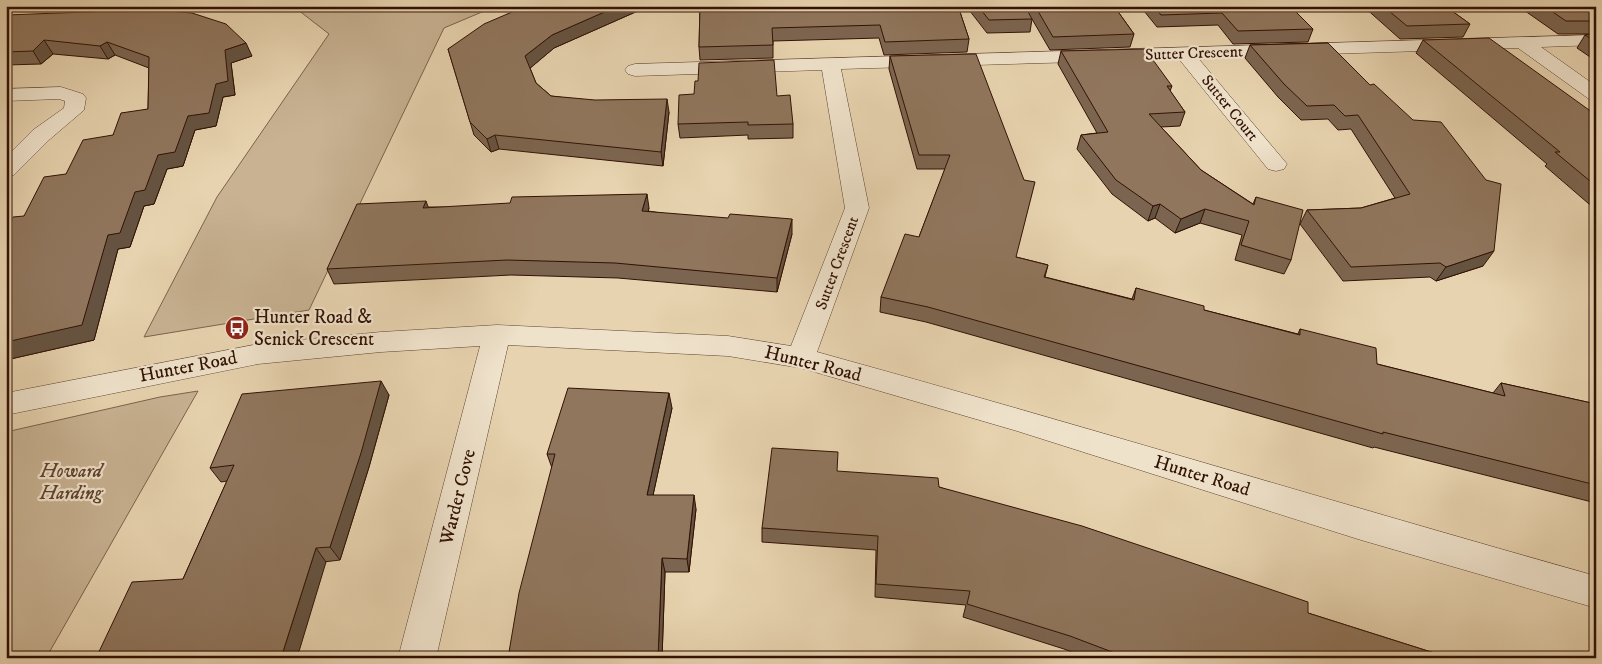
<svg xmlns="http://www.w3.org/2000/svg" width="1602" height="664" viewBox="0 0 1602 664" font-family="'IM FELL DW Pica',serif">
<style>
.green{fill:#c8b292;stroke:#7c624b}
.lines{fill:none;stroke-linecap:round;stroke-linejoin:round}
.minor-casing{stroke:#5e422f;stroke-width:1}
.minor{fill:#efe2cb;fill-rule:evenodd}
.wall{fill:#7c6550;stroke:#311104}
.shaded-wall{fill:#655341;stroke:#311104}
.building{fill:#90765d;stroke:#311104}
.labels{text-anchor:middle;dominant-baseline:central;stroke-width:4.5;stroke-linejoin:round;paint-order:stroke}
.far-street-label{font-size:16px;fill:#311104;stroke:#efe2cb}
.poi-label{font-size:19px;fill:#311104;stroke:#efe2cb;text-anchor:start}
.street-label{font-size:19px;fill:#311104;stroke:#efe2cb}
.park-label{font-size:19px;font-style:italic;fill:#5e412f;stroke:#efe2cb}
</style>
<rect width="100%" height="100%" fill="#e7d3af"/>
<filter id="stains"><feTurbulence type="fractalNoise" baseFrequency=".004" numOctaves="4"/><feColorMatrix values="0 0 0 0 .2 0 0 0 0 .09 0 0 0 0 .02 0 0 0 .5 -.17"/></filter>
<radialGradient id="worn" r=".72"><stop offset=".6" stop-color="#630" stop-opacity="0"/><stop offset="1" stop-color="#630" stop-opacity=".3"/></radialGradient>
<g class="green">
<polygon points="293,6 496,6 444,28 309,310 144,337 217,197 329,34"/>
<polygon points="198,391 46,658 6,658 6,432 160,397"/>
</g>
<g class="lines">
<g class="minor-casing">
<g id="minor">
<path d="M1596,35V45L1541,47L1596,86V101L1589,99L1518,48L1198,58L1287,164L1284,169L1276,171L1268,169L1179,59L841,69L869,208L817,352C1078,424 1336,503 1596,576V608L1361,540L1017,431L801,368L728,356L508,345L436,658H398L480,346L381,352L258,364L6,415V393L258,344L381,332L497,325L728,336L791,346L845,208L822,70L635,76L628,74L625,70L628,66L635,64Z"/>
<polygon points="61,87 83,94 86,98 84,110 49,140 14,175 6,177 6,157 33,130 64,108 65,101 59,99 6,101 6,89"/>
</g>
</g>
<use href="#minor" class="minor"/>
</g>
<g class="wall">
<polygon points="526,6 640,6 640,10 554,48 530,68 536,83 551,96 669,112 663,166 499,149 491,152 474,135 448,49"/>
<polygon points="700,6 958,6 969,39 967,52 884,55 879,38 773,41 773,58 700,60 699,47"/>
<polygon points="966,6 1114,6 1134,34 1130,47 1050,50 1032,19 1030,32 987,33"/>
<polygon points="1140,6 1290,6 1313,29 1308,42 1233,44 1218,25 1157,27"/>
<polygon points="1363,6 1445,6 1470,24 1463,37 1400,39"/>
<polygon points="1518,6 1596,6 1596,34 1558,34"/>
<polygon points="6,15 252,56 231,63 235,95 223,97 216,126 195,130 183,166 167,169 154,204 144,206 130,247 118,249 94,340 6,360 6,231 24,216 66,174 113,135 148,109 149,68 115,55 108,59 53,54 41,64 6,65"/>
<polygon points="1596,34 1596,61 1577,48 1585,35"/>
<polygon points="1423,40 1596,115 1596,210 1545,166 1547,164 1416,53"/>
<polygon points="1328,43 1483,266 1436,281 1430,277 1343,281 1300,224 1307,210 1361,208 1395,198 1351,129 1338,130 1328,119 1301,120 1278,97 1245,58 1250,45"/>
<polygon points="1061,51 1172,86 1170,91 1185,112 1180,126 1161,127 1201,170 1253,204 1256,197 1291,260 1284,274 1235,260 1242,235 1200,223 1175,233 1155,218 1148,221 1112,194 1077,149 1081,135 1097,133 1058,64"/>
<polygon points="890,56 1016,257 1048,265 1045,277 1132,299 1136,288 1204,310 1298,334 1300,329 1377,364 1493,393 1501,383 1596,404 1596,503 1374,447 1373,448 926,322 880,312 881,297 919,237 945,169 917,169 889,69"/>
<polygon points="777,96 793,124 793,138 748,139 748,135 680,138 678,124"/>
<polygon points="428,207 649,208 648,211 792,234 777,292 618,278 511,275 334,284 327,269"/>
<polygon points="389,395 369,467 340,560 183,579 227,481 221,482 210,468"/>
<polygon points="672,408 653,495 696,509 689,572 665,572 662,658 508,658 552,468 547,454"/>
<polygon points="939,487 1308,613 1450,658 1088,658 1064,649 963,617 966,605 875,597 876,550 762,542 762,528"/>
</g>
<g class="shaded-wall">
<polygon points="618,6 640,6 640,10 554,48 528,70 525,56 552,35"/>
<polygon points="44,40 53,54 41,64 33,51"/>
<polygon points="107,42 115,55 108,59 100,46"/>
<polygon points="246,43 252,56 231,63 235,95 223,97 216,126 195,130 183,166 167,169 154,204 144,206 130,247 118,249 94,340 6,360 6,342 108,235 158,155 188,116 225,50"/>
<polygon points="667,99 669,112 663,166 661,152"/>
<polygon points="495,135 499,149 491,152 487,139"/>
<polygon points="647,194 649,208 645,225 642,211"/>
<polygon points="426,201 431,215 423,208"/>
<polygon points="1160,204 1155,218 1148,221 1153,206"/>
<polygon points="1205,209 1200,223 1175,233 1181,219"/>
<polygon points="792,219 792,234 777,292 777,278"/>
<polygon points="1494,251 1483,266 1436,281 1446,267"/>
<polygon points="381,381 389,395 369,467 340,560 330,547"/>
<polygon points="669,393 672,408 650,509 647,495"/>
<polygon points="694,495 696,509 689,572 687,559"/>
<polygon points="316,548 326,562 297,658 281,658"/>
<polygon points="662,558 665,572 662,658 658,658"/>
</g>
<g class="building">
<polygon points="526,6 618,6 552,35 525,56 536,83 551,96 595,100 667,99 661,152 495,135 487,139 470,122 448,49 484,24"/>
<polygon points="700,6 958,6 969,39 885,42 880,25 772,28 773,45 699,47"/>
<polygon points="978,6 1025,6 1032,19 989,20"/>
<polygon points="1035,6 1114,6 1134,34 1053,37"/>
<polygon points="1154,6 1290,6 1313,29 1238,31 1222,13 1161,15"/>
<polygon points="1383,6 1445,6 1470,24 1407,26"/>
<polygon points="1544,6 1596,6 1596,21 1566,21"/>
<polygon points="120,7 192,13 226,24 246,43 225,50 228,81 216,84 209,113 188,116 175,152 158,155 145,190 135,192 120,233 108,235 82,325 6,342 6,231 13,217 24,216 44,177 66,174 83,140 113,135 121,113 148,109 149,57 107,42 100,46 44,40 33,51 6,52 6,15 112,11"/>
<polygon points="1596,34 1596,42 1585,35"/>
<polygon points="1489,38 1596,115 1596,186 1555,152 1560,152 1423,40"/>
<polygon points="1328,43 1370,85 1374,84 1413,120 1441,122 1486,180 1501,184 1494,251 1446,267 1440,263 1351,267 1307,210 1361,208 1410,194 1358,115 1345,116 1334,105 1307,106 1284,84 1250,45"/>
<polygon points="1145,49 1172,86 1167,86 1185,112 1149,114 1201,170 1254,205 1256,197 1303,210 1291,260 1241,245 1249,221 1205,209 1181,219 1160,204 1153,206 1116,180 1081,135 1108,132 1061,51"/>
<polygon points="976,54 1024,180 1035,182 1016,257 1048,265 1044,277 1134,300 1136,288 1204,306 1204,310 1300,335 1300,329 1376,348 1377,364 1505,396 1501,383 1596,404 1596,485 1383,432 1383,434 928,307 881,297 905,234 919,237 950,155 919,155 890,56"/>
<polygon points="774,60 777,96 790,95 793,124 748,125 748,122 678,124 679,95 694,94 695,81 698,81 699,63"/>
<polygon points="647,194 642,211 728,218 730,214 792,219 777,278 615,263 507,260 327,269 357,204 426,201 423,208 510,203 512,197"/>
<polygon points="381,381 361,453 330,547 316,548 281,658 96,658 132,582 183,579 234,465 210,468 242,394"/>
<polygon points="568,388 669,393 647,495 694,495 687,559 662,558 658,658 508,658 519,593 555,454 547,454"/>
<polygon points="772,448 838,452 837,471 938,478 939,487 1082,526 1308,602 1308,613 1450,658 1128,658 1070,636 967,604 970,591 876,584 878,536 762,528"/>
</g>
<defs>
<g id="bus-disc" transform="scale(1.25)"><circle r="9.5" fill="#8f2418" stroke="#efe2cb"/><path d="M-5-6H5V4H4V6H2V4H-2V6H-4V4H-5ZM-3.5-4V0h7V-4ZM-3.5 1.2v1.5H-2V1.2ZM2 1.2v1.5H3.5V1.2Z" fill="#fff"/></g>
</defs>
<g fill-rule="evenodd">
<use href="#bus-disc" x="237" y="328"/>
</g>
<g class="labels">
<g class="far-street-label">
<text transform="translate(1194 53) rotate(-2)">Sutter Crescent</text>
<text transform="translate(1230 108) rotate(51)">Sutter Court</text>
<text transform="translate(837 263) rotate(-70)">Sutter Crescent</text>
</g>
<g class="poi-label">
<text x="254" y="317">Hunter Road &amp;<tspan x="254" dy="22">Senick Crescent</tspan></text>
</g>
<g class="street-label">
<text transform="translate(813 364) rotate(14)">Hunter Road</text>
<text transform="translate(188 367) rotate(-11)">Hunter Road</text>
<text transform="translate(1202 476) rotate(17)">Hunter Road</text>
<text transform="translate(458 497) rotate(-76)">Warder Cove</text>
</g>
<g class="park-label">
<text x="71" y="471">Howard<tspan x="71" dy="22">Harding</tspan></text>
</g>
</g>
<rect width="1602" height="664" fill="none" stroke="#e7d3af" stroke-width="25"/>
<rect x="8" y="8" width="1587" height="649" fill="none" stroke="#311104" stroke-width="2.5"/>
<rect x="12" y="12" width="1577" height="639" fill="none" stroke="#311104"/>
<rect width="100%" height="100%" filter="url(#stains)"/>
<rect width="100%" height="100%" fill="url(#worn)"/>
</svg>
